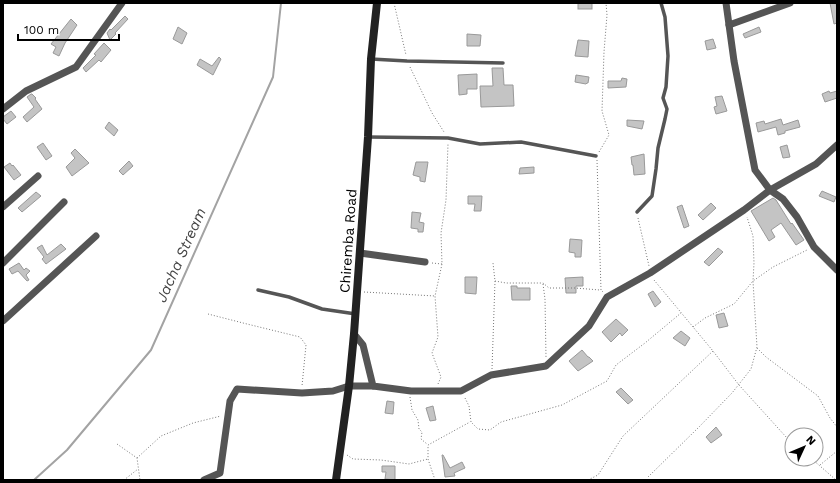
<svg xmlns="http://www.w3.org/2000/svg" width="840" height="483" viewBox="0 0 840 483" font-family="'Work Sans',sans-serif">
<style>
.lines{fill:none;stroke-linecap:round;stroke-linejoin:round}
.stream{stroke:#a3a3a3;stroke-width:2}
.building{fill:#c4c4c4;stroke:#999}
.path{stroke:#777;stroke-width:1;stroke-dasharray:1 2;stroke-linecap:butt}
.lane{stroke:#555;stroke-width:3.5}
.street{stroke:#555;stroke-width:7}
.secondary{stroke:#222;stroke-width:8}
.labels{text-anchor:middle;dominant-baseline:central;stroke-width:3;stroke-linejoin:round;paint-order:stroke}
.street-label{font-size:14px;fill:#000;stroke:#fff}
.water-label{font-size:15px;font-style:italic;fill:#444;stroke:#fff}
</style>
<rect width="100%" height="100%" fill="#fff"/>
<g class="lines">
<polyline class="stream" points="34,480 67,450 151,350 273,77 281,3"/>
</g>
<g class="building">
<rect x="578" y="3" width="14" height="6"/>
<polygon points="830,3 836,3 837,9 837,23 834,24"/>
<polygon points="125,16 128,19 115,33 116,34 110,40 107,33 110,29 111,30"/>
<polygon points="71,19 77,25 65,43 59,56 53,53 56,47 51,44"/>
<polygon points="178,27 187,33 182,44 173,39"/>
<polygon points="759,27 761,32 745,38 743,34"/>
<polygon points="467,34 481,35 480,46 467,46"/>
<polygon points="713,39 716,48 707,50 705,41"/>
<polygon points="578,40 589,41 588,57 575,56"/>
<polygon points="104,43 111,50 101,62 99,60 86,72 83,68 96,55 94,54"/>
<polygon points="219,57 221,59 213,75 197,65 200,59 212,66"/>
<polygon points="492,68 503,68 504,85 513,85 514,106 481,107 480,86 493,86"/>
<polygon points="477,74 477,89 467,89 467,94 459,95 458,75"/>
<polygon points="576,75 589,77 588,83 587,83 586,84 575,82"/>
<polygon points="622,78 627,79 626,87 608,88 608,81 621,81"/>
<polygon points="829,91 830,93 837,91 837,98 825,102 822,94"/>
<polygon points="31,94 32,94 36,98 35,99 42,109 27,122 23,117 34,107 27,97"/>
<polygon points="722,96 727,111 716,114 714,107 717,106 715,97"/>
<polygon points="11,111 16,117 7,124 3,119 3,117"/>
<polygon points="781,119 783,125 798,120 800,127 785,131 785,133 778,135 776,127 758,132 756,123 764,121 765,124"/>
<polygon points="627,120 644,121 642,129 627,126"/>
<polygon points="109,122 118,130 114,136 105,128"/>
<polygon points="43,143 52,156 46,160 37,147"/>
<polygon points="787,145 790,157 783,158 780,147"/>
<polygon points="75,149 89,163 72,176 66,167 75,158 71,153"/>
<polygon points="644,154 645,174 634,175 633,165 632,165 631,157"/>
<polygon points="129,161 133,166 123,175 119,171"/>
<polygon points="416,162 428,162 425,182 420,181 420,177 413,175"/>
<polygon points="10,163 12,166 13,165 21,175 14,180 4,167"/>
<polygon points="534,167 534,173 519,174 520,168"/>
<polygon points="822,191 836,197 834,202 819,196"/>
<polygon points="36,192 41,196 22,212 18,208"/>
<polygon points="468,196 482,196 481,211 474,211 475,204 468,204"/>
<polygon points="773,198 776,200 791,224 792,223 804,240 796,245 781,223 771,230 775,237 769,241 751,211"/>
<polygon points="711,203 716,208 703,220 698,215"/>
<polygon points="682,205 689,226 684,228 677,207"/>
<polygon points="412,212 421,213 419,222 424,223 423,232 418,232 418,229 411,228"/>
<polygon points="570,239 582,240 581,257 575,257 575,253 569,252"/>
<polygon points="61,244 66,249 46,264 42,259 44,257 37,248 42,245 47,255"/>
<polygon points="718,248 723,252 709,266 704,262"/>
<polygon points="19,263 24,270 26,268 30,271 26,275 29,280 27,281 18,271 12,274 9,269"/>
<polygon points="465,277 477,277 476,294 465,293"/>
<polygon points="583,277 583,286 576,286 576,293 566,293 565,278"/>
<polygon points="511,286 517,286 517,288 530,288 530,300 512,300"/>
<polygon points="653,291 661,302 655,307 648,294"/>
<polygon points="724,313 728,326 719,328 716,315"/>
<polygon points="616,319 628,330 622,336 620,333 611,342 602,332"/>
<polygon points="681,331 690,338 685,346 673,338"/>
<polygon points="582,350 588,357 589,357 593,361 578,371 569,361"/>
<polygon points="621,388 633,400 628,404 616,392"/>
<polygon points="387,401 394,402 393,414 385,413"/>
<polygon points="433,406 436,420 430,421 426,408"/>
<polygon points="716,427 722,435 711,443 706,437"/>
<polygon points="442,455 443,455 450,468 462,462 465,468 454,473 455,476 445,477"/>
<polygon points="382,466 395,466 395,480 385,479 386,472 382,472"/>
</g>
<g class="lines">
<g class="path">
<polyline points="394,3 406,55"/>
<polyline points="410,67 432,113 444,132"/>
<polyline points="599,152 609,135 602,111 604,52 607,15 606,3"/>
<polyline points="597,160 601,290 603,292"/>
<polyline points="638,218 649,266"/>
<polyline points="432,263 442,264"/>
<polyline points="654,280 713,351 739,385 787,438 792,442"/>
<polyline points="495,281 506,283 543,283 549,288 575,288 600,290"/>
<polyline points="543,284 545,299 546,357"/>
<polyline points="364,292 435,296"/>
<polyline points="208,314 247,324 300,337 306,345 302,386"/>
<polyline points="693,327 705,318 734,304 753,281 773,267 807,250"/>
<polyline points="757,348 766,357 818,396 830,418 837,427"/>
<polyline points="492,369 495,281 493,263"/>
<polyline points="438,384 441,377 432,353 438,337 435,296 442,264 441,233 446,200 448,144"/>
<polyline points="410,397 412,410 418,420 419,429 422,432 421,439 427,444"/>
<polyline points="465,398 469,406 471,422 478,429 490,430 501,422 562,405 607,381 616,365 645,343 681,313"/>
<polyline points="117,444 137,458 140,480"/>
<polyline points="347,455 353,459 381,460 409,464 428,459"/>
<polyline points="137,458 161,436 193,423 221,416"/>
<polyline points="812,459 836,480"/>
<polyline points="820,465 837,451"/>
<polyline points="648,477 699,427 732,393 751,369 757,347 753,281 754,263 753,236 747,217"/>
<polyline points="124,480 138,469"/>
<polyline points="435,480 428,459 428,445 470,422"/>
<polyline points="588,480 598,475 623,436 713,351"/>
</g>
<g class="lane">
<polyline points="371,59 407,61 503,63"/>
<polyline points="368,137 448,138 480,144 521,142 596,156"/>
<polyline points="637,212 652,196 656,169 658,148 665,119 667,109 663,98 666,87 668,56 665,17 661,3"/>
<polyline points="258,290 289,297 322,309 356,314"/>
</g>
<g class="street">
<polyline points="726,3 734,61 755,170 770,190 783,199 797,217 814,247 837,270"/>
<polyline points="729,25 790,3"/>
<polyline points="3,109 26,91 76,67 122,3"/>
<polyline points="3,207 38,176"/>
<polyline points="360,253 425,262"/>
<polyline points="3,263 64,202"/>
<polyline points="3,321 96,236"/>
<polyline points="354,334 363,345 373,386 411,391 461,391 491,375 546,366 589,326 607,297 650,273 744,210 770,190 816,164 837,145"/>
<polyline points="204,480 220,473 230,401 237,389 302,393 333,391 349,386 373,386"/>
</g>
<polyline class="secondary" points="336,480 349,386 354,334 368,137 371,59 377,3"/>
</g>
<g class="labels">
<g class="street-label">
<text transform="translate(348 241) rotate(-86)">Chiremba Road</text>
</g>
<g class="water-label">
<text transform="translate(181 255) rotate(-66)">Jacha Stream</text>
</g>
</g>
<rect width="840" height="483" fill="none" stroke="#000000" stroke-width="8"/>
<g transform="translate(804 447) rotate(46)"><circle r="19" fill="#ffffff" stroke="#999999"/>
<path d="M0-3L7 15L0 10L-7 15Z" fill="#000000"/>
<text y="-6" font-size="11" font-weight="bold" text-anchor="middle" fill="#000000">N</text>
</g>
<path d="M18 34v6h101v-6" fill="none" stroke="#000000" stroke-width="2"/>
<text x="24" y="34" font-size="12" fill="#000000" stroke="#ffffff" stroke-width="3" paint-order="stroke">100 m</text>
</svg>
